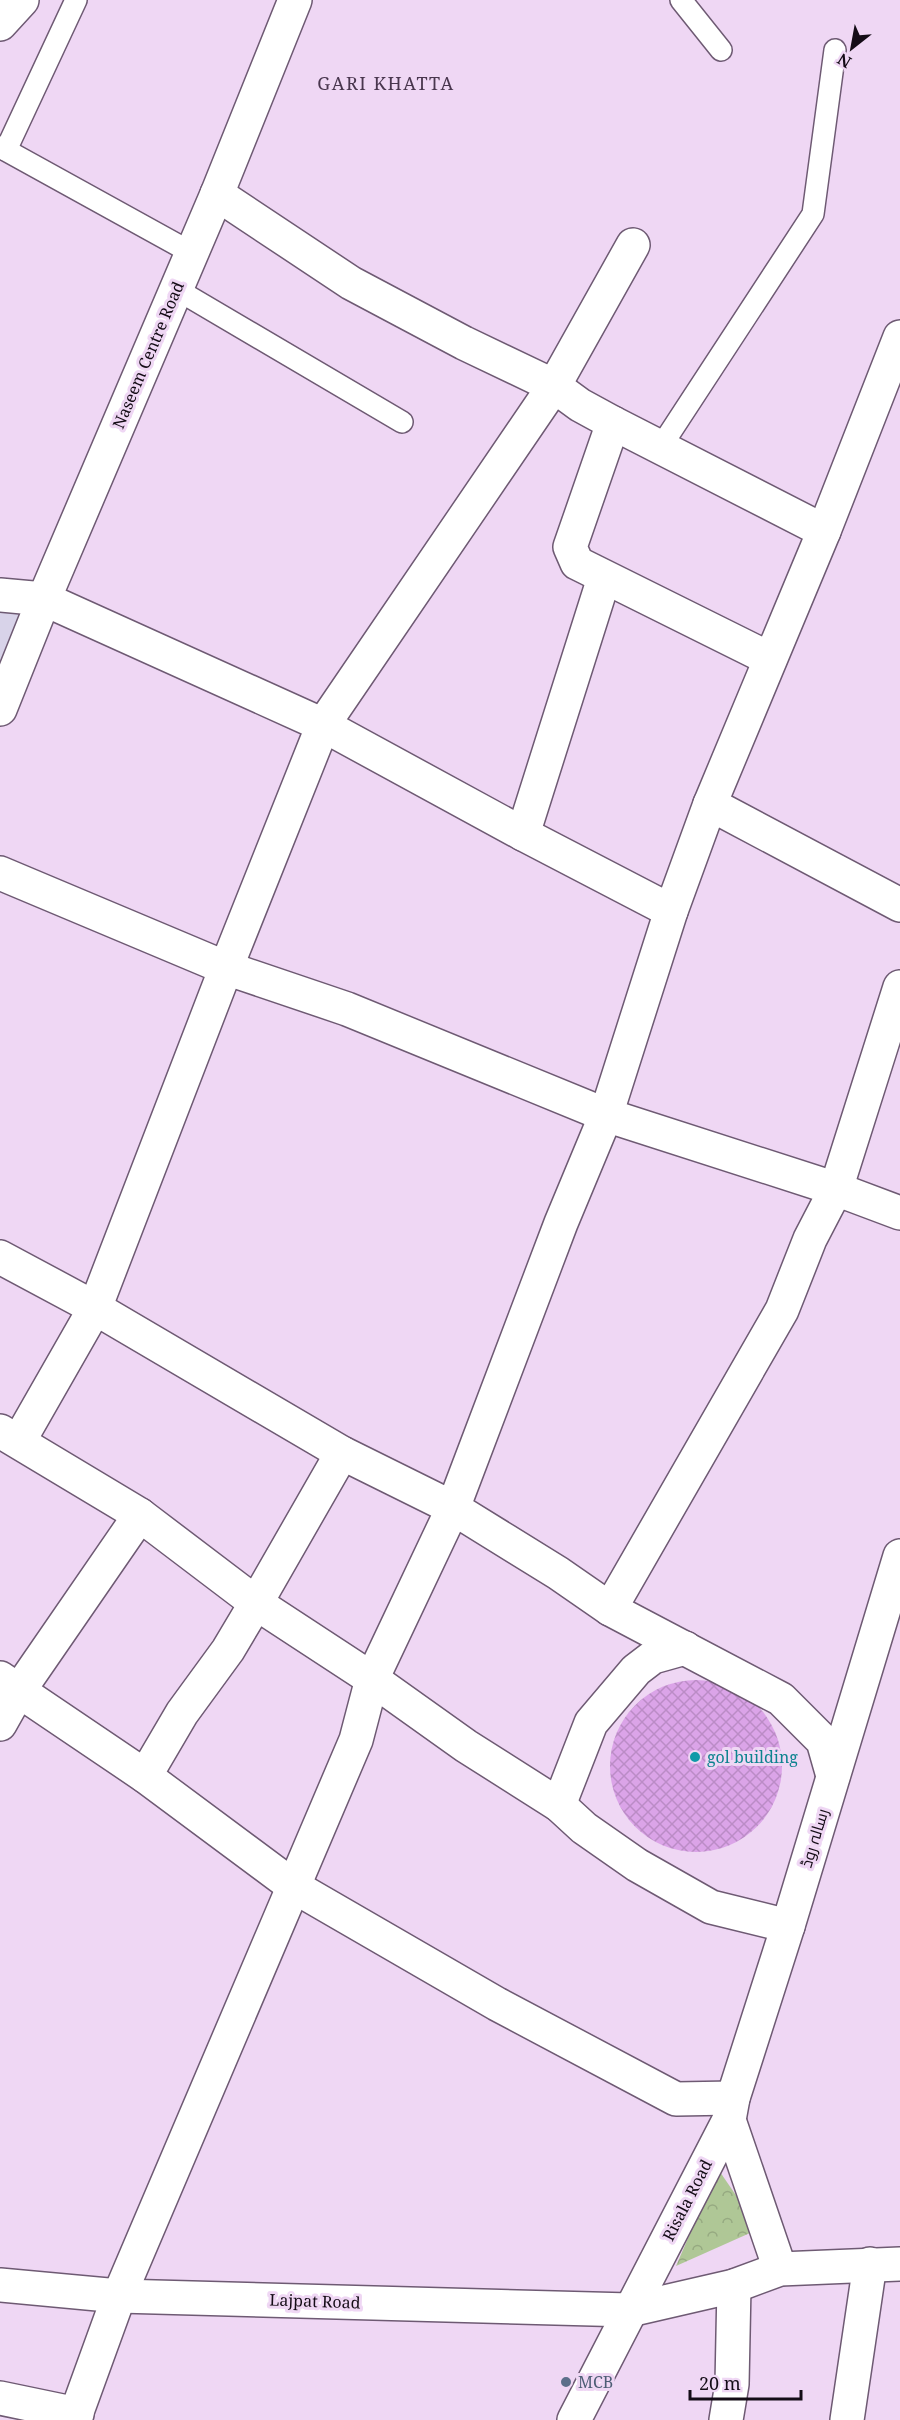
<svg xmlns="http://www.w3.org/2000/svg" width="900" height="2420" viewBox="0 0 900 2420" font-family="'Noto Serif',Cairo,serif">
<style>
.medical{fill:#d8d3e9}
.park{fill:url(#park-crowns)}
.building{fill:url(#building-cross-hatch)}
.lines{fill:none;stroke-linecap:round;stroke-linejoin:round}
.service-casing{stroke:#6e5a73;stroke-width:24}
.minor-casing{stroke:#6e5a73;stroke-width:36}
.tertiary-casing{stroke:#6e5a73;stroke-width:36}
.service{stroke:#fff;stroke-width:21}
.minor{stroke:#fff;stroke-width:33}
.tertiary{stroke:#fff;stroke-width:33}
.culture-dot{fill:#0f9aa8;stroke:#efd7f4;stroke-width:2}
.service-dot{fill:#5c6f8a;stroke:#efd7f4;stroke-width:2}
.labels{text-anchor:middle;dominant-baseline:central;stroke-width:6;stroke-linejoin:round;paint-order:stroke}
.street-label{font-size:16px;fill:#140c16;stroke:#efd7f4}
.culture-label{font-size:16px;fill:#0d838f;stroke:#efd7f4;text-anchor:start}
.service-label{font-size:16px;fill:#4e5e75;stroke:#efd7f4;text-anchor:start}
.neighbourhood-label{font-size:18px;letter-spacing:1.5px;fill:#49364e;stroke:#efd7f4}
</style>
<defs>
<pattern id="park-crowns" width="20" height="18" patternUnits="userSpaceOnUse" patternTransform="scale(1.5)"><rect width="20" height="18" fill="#afc796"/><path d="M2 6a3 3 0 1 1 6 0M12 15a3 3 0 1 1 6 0" fill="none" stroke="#96aa81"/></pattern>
<pattern id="building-cross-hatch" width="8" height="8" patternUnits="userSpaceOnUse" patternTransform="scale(1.5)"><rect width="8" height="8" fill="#dba4e8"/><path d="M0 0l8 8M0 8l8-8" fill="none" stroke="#bb8cc6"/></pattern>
</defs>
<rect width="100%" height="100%" fill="#efd7f4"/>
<polygon class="medical" points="0,595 44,599 0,709"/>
<polygon class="park" points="718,2169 759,2229 676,2266"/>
<circle class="building" cx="696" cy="1766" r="86"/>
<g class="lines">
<g class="service-casing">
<g id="service">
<polyline points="681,0 721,50"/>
<polyline points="0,147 192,253"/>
<polyline points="6,150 76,0"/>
<polyline points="176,289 402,422"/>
<polyline points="660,448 813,214 835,50"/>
</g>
</g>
<g class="minor-casing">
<g id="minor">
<polyline points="0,24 22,0"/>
<polyline points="217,194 351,283 464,343 554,386 580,405 613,423 824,531"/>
<polyline points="613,423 570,547 577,563 770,659"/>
<polyline points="0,595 44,599 323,725 523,834 671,911"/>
<polyline points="710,804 900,905"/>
<polyline points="523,834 604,578"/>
<polyline points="0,873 226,968 347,1009 606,1115 836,1189 900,1213"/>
<polyline points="0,1257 95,1308 342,1453 453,1508 558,1573 610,1609 781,1699 823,1741 833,1776"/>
<polyline points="0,1431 140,1515 256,1603 372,1679 466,1746 559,1805 584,1828 637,1865 711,1907 788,1926"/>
<polyline points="19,1441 95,1308 226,968 323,725 554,386 633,245"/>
<polyline points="610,1609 782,1310 810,1239 836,1189 900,987"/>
<polyline points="0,1678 145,1776 293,1886 497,2004 676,2099 733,2098"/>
<polyline points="0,1724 18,1692 140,1515"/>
<polyline points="145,1776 182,1713 228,1650 256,1603 342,1453"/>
<polyline points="559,1805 591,1723 636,1670 653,1657 685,1648"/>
<polyline points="0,2398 77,2414"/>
<polyline points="74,2420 119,2296 356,1740 372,1679 453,1508 561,1223 606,1115 671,911 710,804 824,531 900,337"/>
<polyline points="726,2420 732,2384 734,2286"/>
<polyline points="847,2420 870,2264"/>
</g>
</g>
<g class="tertiary-casing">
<g id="tertiary">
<polyline points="0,709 44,599 217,194 295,0"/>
<polyline points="729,2120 780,2269"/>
<polyline points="0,2285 119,2296 630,2310 734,2286 780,2269 900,2264"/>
<polyline points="574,2420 729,2120 733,2098 788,1926 900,1556"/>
</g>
</g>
<use href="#service" class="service"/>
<use href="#minor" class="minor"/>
<use href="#tertiary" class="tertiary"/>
</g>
<circle class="culture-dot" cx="695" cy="1757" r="6"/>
<circle class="service-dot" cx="566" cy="2382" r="6"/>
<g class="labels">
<g class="street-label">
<text transform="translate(148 355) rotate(-67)">Naseem Centre Road</text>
<text transform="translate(814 1838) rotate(-73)">رسالہ روڈ</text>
<text transform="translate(687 2200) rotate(-63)">Risala Road</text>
<text transform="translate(315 2301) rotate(2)">Lajpat Road</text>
</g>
<g class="culture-label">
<text x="707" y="1757">gol building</text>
</g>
<g class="service-label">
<text x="578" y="2382">MCB</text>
</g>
<g class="neighbourhood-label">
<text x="386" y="83">GARI KHATTA</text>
</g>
</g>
<g transform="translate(852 48) rotate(211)" stroke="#efd7f4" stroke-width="4.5" paint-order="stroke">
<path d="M0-4.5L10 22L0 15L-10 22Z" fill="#140c16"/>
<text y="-9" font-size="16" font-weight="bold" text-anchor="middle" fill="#140c16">N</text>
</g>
<path d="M690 2390v9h111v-9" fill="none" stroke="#140c16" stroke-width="3"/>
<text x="699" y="2390" font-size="18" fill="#140c16" stroke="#efd7f4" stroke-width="4.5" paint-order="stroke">20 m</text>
</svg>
